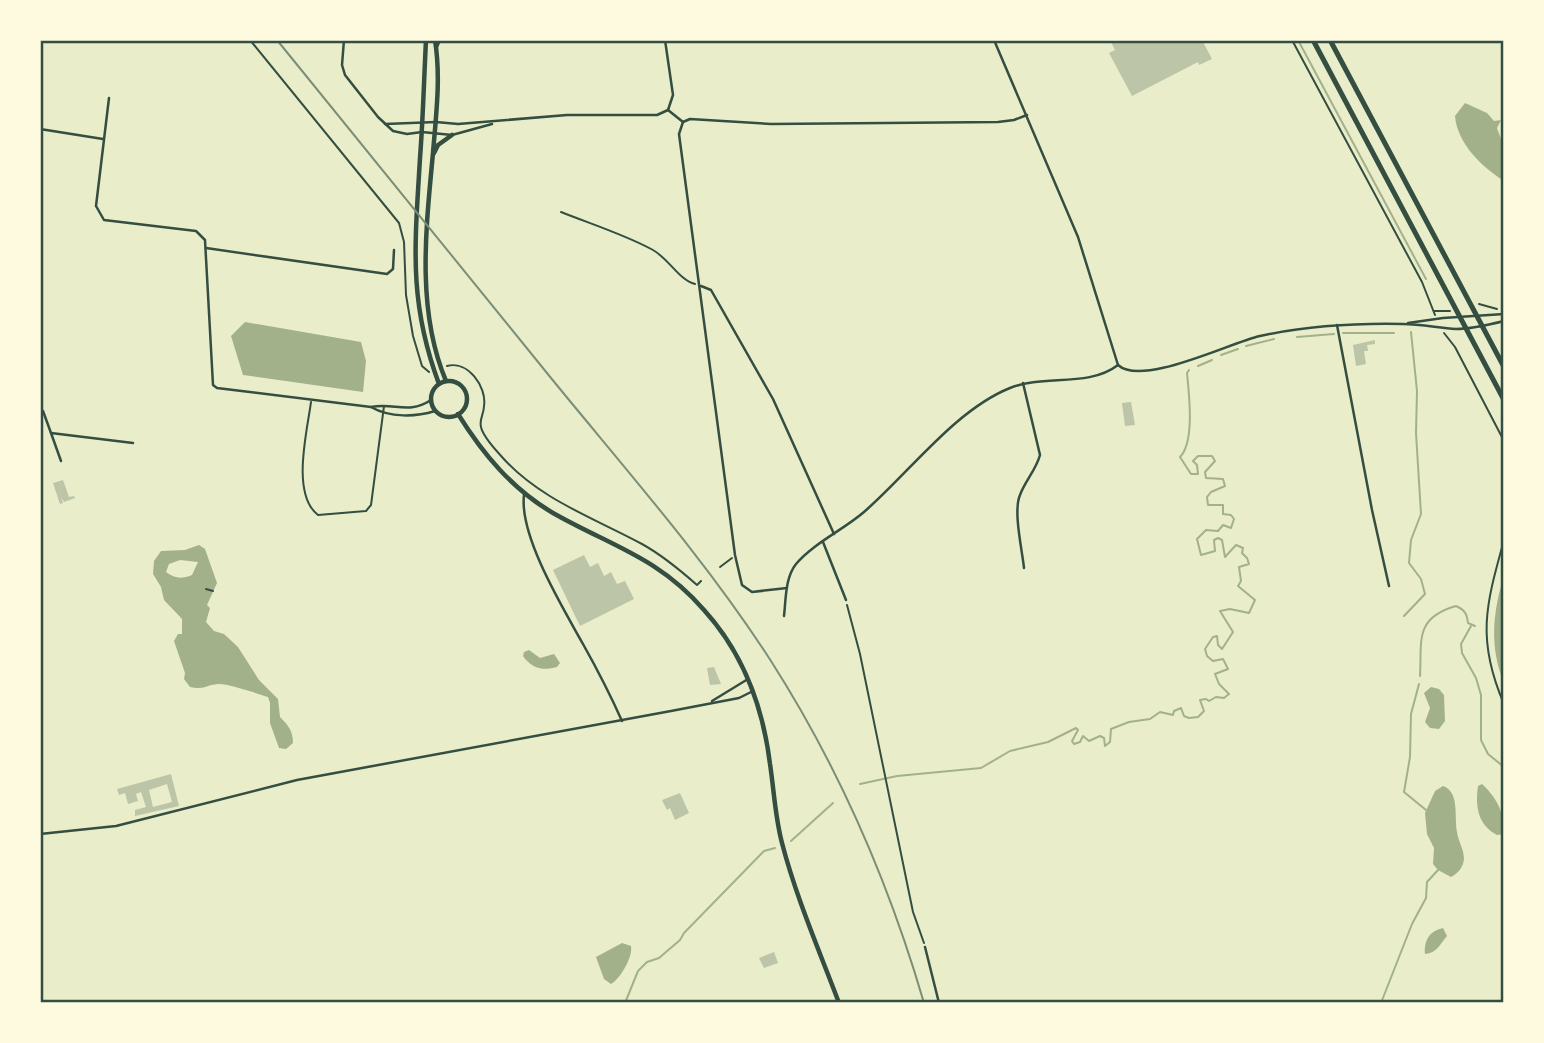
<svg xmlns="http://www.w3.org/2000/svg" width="1544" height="1043" viewBox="0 0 1544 1043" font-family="'Open Sans',sans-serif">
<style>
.water{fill:#a3b18a;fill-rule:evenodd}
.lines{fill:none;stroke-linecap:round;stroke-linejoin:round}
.stream{stroke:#a3b18a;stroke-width:2}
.building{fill:#bcc5a7;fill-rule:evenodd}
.path{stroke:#344e41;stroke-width:2}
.service{stroke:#344e41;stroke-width:2}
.minor{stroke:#344e41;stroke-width:2.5}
.secondary{stroke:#344e41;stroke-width:4.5}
.trunk{stroke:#344e41;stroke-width:5}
.rail{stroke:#7c8e77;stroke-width:2}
.neatline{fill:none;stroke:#344e41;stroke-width:2.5}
</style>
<rect width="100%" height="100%" fill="#e9edc9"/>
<g class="water">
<path d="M1465,103L1487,113L1494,121L1501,120L1497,128L1504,147V181C1482,167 1457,143 1455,116Z"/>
<polygon points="245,322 361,342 366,361 363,392 243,375 231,336"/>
<path d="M199,545L205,549L217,583L207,605L210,608L206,622L214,631L224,634L238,647L259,680L278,699L280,717C288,725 293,731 293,743L286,749L279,748L270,723V703L268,697C259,694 226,683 218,684C205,685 206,690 190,687L184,679L185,673L174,641L178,634H182V619L164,600L161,587L153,574L154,561L161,551L185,550ZM180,560L198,562L192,575C182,579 175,579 166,572L169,564Z"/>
<path d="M1504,575L1501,629L1504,683C1489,646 1493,612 1504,575Z"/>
<path d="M529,650L540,658L554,654L560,663L557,667C543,671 532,669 523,656L524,652Z"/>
<polygon points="1431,687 1439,689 1444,695 1445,721 1439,729 1430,728 1425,722 1430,708 1424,693"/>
<path d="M1482,784C1498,799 1504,813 1504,834L1497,835C1478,825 1475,807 1478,786Z"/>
<path d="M1443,786C1460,792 1454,817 1457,832C1458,841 1464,849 1464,859C1463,868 1458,873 1451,877L1438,870L1433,864L1434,848L1427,834L1425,813L1435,791Z"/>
<path d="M1443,928L1447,936C1440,944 1437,953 1425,954C1424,941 1429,931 1443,928Z"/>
<path d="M622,943L631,946C633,957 620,979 611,984L604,979L596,957Z"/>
</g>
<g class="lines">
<g class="stream">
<polyline points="1298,40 1426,279"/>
<polyline points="1343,333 1394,333"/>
<polyline points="1297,337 1334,334"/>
<polyline points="1246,346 1274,339"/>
<polyline points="1221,355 1238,349"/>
<polyline points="1198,366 1212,360"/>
<polyline points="1404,616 1425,594 1421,579 1409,563 1411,540 1421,514 1416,433 1417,391 1411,332"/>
<polyline points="1471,626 1461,644 1462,653 1476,678 1481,695 1481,740 1488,754 1504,767"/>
<path d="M1420,676C1422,641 1414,618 1456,606C1465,610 1467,614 1468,623L1475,626"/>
<polyline points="1419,684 1411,714 1410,757 1404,792 1426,810"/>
<path d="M860,784L897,776L981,768L1010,751L1048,742L1076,728L1078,730L1072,741L1074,744L1080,742L1083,736L1089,741L1100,736L1104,738L1105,746L1110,742L1111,729L1129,722L1150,719L1160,712L1173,715L1174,711L1181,708L1184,716L1189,718L1198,717L1204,711L1200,700L1206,699L1209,701L1216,697L1224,698L1229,694L1219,684L1215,674L1228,669L1223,659L1213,661L1207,656L1205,649L1213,637L1217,636L1218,645L1222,649L1233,632L1220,611L1230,609L1249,613L1255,600L1238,586L1241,581L1239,567L1249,564L1247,558L1242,553L1243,548L1236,545L1225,557L1222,540L1218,538L1214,540L1215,551L1201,555L1197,539L1206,530L1218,531L1223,525L1231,528L1234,519L1231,515L1223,514V505H1208L1207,497L1211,492L1225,486L1223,479L1206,478L1205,472L1215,461L1212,456H1198L1193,461L1197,465L1198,474H1191L1180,457C1195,442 1189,394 1187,373L1189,370"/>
<polyline points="791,841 833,803"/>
<polyline points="625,1003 638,971 647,962 659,958 680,940 684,933 764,851 775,848"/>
<polyline points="1381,1003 1412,924 1426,898 1427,882 1438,870"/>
</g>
</g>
<g class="building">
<polygon points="1110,40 1202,40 1212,59 1199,65 1198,62 1132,96 1109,53 1115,50"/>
<polygon points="1375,340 1375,344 1367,345 1368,351 1364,351 1366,364 1356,366 1353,345"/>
<polygon points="1131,402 1135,425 1125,426 1122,403"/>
<polygon points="63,480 69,497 74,496 75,498 64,502 61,497 63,503 60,504 53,483"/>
<polygon points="584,555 590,567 598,563 604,576 611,572 617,584 625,581 634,599 580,626 553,570"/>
<polygon points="714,667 721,684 710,685 707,668"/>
<path d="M171,774L179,806L135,816V810L146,807L141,792L136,794L138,801L128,804L125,793L119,795L117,789ZM167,784L172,802L153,807L149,790Z"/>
<polygon points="680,793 689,813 675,820 670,808 667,810 662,800"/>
<polygon points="774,952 778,963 764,968 759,958"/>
</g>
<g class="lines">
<g class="path">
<polyline points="250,40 399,223 404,242 406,295 413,336 422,366 429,372"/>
<polyline points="1292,40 1422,282 1435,315"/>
<path d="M561,212C591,224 626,235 653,250C669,259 679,280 695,284"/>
<polyline points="1479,304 1497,309"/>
<polyline points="1434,311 1450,311"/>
<polyline points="1444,333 1455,347 1504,441"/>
<path d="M447,366C468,360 487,387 484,406C484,414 479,419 481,427C483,437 495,449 502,457C539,499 594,518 642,544C662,555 680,570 697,585L701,581"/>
<path d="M1504,540C1486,605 1476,639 1504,704"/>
<polyline points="720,567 732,558"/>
<polyline points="206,589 213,591"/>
<polyline points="847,605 860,654 913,912 924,943"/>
</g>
<path class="service" d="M311,402C307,432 291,494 318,515L366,511L371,505L384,406"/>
<g class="minor">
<polyline points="344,40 342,65 345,75 378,117 393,131 407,134 422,132 452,135 492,124"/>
<polyline points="665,40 673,95 668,110"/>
<polyline points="994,40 1078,237 1118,365"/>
<polyline points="437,47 440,40"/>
<path d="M109,98L96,206L104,220L196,231L205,240L213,385L217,388L371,407C390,418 416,417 435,411"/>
<polyline points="668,110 683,122"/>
<polyline points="683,122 679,134 735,555 742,585 752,592 787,588"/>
<polyline points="683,122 690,119 771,124 998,122 1014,120 1027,115"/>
<polyline points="385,124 436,122 458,124 567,115 657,115 668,110"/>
<polyline points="40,129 103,139"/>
<polyline points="206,248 387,274 393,269 394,250"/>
<polyline points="701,286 711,290 773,399 834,534"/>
<polyline points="1408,323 1443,318 1504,314"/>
<polyline points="1337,325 1372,510 1389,586"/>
<path d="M1118,365C1142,387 1229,343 1260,336C1306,326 1355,323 1403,324C1421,324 1439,328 1456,329C1472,329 1488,325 1504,321"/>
<path d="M1023,383L1040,455C1036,470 1025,481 1020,495C1013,511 1022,549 1024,568"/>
<path d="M371,407C394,402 408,415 431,400"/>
<polyline points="43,411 51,433"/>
<polyline points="61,461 51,433 133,443"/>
<path d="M524,495C519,536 563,608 583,644C597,669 610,694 622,721"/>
<polyline points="823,542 846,600"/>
<path d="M784,616C786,599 785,578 796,564C814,543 843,530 864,512C909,473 955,410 1010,388C1044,374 1088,388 1118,365"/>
<polyline points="712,701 748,679"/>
<polyline points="40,834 116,826 297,780 671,711 739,698 753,691"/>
<polyline points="925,947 939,1003"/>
</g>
<g class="secondary">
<path d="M426,40C424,79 423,119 420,158C415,244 408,301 439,384"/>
<path d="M435,40C441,78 436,115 433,153C426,228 416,310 446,381"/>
<polyline points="434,153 438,145 452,135"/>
<circle cx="449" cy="399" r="18"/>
<path d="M458,414C483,454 512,489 553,513C611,546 658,557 704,610C743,653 763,707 770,764C774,790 775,817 782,843C796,897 819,950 839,1003"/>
</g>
<g class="trunk">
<polyline points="1313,40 1504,400"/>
<polyline points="1330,40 1504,367"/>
</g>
<path class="rail" d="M277,40C369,152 460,265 551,378C626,470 706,560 771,661C838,766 889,883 924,1003"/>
</g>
<rect width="1544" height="1043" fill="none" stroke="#fefae0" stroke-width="84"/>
<rect x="42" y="42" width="1460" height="959" class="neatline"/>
</svg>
